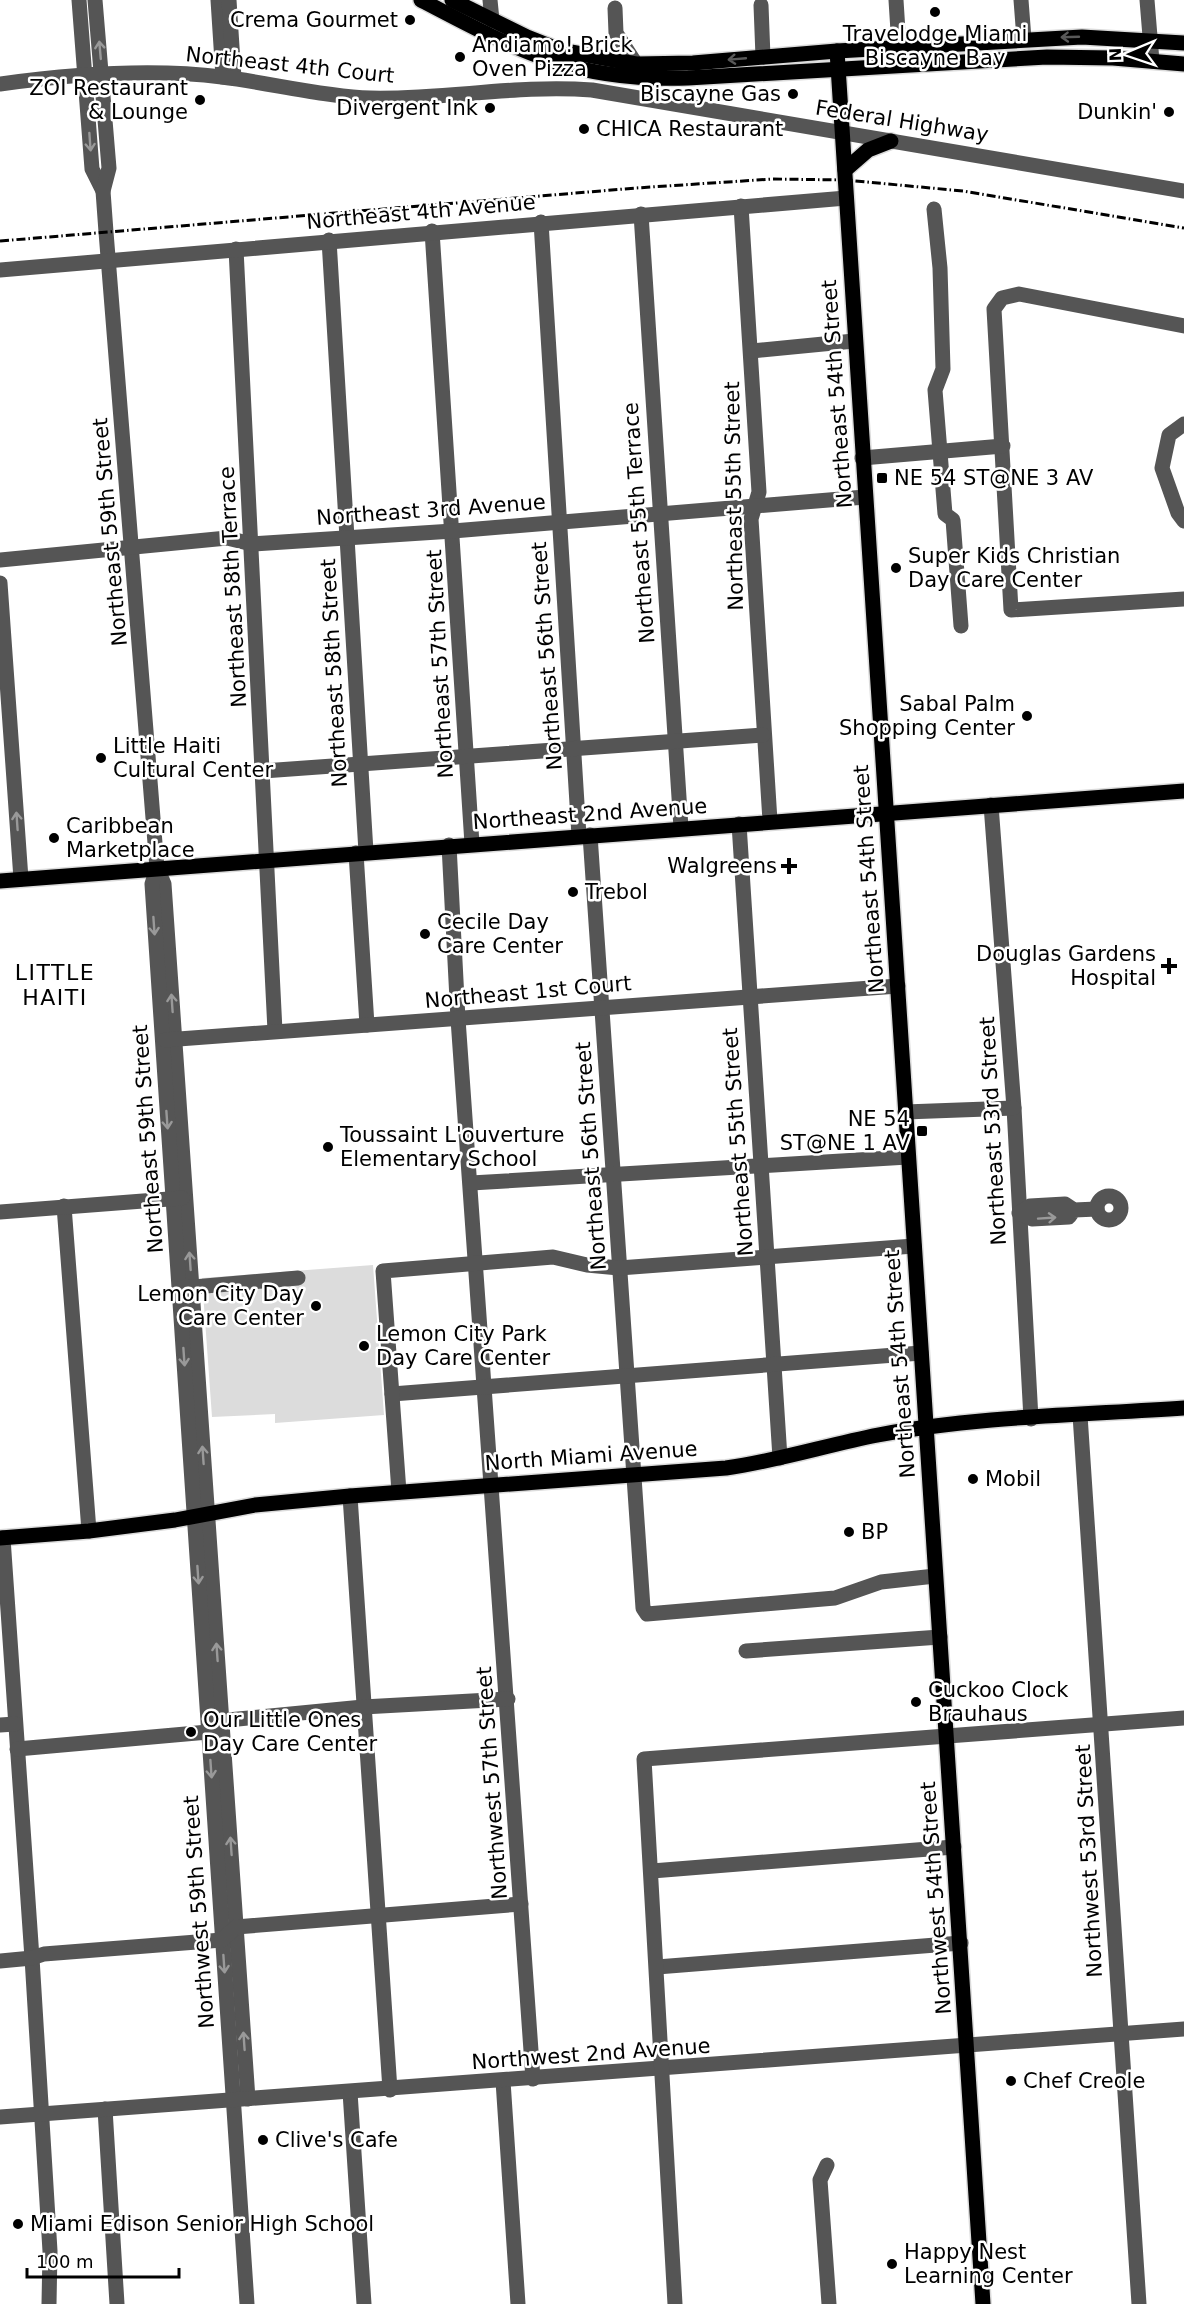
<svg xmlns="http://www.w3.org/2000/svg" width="1184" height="2304" viewBox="0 0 1184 2304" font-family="'DejaVu Sans',sans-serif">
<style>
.green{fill:#dcdcdc}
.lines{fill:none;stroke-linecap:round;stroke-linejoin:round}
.major-casing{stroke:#dbdbdb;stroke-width:18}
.minor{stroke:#555;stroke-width:15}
.major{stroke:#000;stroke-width:15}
.rail{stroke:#000;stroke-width:3;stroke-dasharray:9 3 1.5 3;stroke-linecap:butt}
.oneway{stroke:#595959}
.oneway2{stroke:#999}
.poi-dot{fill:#000;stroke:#fff;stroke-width:2}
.labels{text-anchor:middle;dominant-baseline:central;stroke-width:5;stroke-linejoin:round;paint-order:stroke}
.poi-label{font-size:21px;fill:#000;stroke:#fff;text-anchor:start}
.street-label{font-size:21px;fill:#000;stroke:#fff}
.neighbourhood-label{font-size:22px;letter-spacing:1.5px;fill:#000;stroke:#fff}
</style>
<rect width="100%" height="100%" fill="#fff"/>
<polygon class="green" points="373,1265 384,1415 275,1423 275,1414 212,1417 202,1278"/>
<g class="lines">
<g class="major-casing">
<g id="major">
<path d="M421,0C518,51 575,82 688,78L1047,57L1113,58L1184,64"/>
<polyline points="452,0 527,37 560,50 636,64 693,63 837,51 1082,37 1184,43"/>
<polyline points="837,51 983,2304"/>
<polyline points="845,170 868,150 891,141"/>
<polyline points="0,881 1184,791"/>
<path d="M0,1538L89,1531L175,1520L255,1505L350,1496L726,1468C777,1461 827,1445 878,1435C978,1416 1083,1415 1184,1408"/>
</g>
</g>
<g class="minor">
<polyline points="79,0 92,169 103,191"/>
<polyline points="95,0 109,168 103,191 106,232 157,868 164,884 248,2099"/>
<polyline points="218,0 223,77"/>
<polyline points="229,0 234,78"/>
<polyline points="490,0 492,20"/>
<polyline points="896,0 899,47"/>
<polyline points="1021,0 1024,39"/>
<polyline points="1147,0 1152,61"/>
<polyline points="761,5 763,57"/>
<polyline points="615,8 616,33 636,64"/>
<path d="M0,84C73,74 149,68 222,77C271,83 320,96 370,98C444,100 518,84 592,90L1184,191"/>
<polyline points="741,206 759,492 751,519 770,821"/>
<polyline points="934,209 940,268 943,369 935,390 945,514 953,520 961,626"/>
<polyline points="641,214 681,828"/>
<polyline points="541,222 579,836"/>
<polyline points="432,231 472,844"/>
<polyline points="329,240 366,852"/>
<polyline points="236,249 275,1031"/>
<polyline points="0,270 846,198"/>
<polyline points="1184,326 1019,294 1002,298 994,309 1011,610 1184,599"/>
<polyline points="752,351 854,341"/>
<polyline points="1184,424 1169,435 1162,468 1178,513 1184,521"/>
<polyline points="862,458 1003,446"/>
<polyline points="0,560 227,538 252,544 453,531 865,497"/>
<polyline points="0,583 21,879"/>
<polyline points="263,771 763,735"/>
<polyline points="991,805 1014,1108 1031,1419"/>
<polyline points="739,824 780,1458"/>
<polyline points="590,835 643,1608 647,1614 835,1598 881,1582 935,1576"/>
<polyline points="449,845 458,1019 533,2079"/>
<polyline points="356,853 367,1025"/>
<polyline points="157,868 152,884 247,2304"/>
<polyline points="165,1040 898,986"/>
<polyline points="905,1112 1014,1108"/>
<polyline points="471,1183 908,1157"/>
<circle cx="1109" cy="1208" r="12"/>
<polyline points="64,1206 89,1531"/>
<polyline points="1074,1210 1069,1217 1032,1219 1019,1213 1030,1206 1065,1204 1074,1210 1097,1209"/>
<polyline points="0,1212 182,1198"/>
<polyline points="182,1288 298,1278"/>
<polyline points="392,1394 921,1353"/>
<polyline points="1080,1415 1139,2304"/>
<polyline points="399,1492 383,1271 553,1257 587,1265 619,1268 914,1246"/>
<polyline points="350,1496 390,2090"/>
<polyline points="3,1538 32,1958 50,2251 49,2304"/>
<polyline points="746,1651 940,1637"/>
<polyline points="0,1725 15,1724"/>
<polyline points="17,1749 208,1732 222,1721 228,1720 363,1707 508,1699"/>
<polyline points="652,1871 954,1847"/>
<polyline points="0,1961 32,1958 44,1954 222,1940 236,1927 521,1904"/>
<polyline points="657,1967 961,1943"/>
<polyline points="503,2081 518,2304"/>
<polyline points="350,2092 364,2304"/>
<polyline points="105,2109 117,2304"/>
<polyline points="0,2117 1184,2029"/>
<polyline points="827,2165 820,2180 829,2304"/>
<polyline points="675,2304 644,1759 1184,1718"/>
</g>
<use href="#major" class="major"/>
<polyline class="rail" points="0,241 636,188 773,179 845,180 963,191 1184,228"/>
</g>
<defs><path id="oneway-shaft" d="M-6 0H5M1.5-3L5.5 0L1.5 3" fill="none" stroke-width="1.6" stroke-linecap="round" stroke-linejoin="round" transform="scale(1.5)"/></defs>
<g class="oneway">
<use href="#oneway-shaft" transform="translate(1070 37) rotate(178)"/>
<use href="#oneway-shaft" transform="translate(737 59) rotate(175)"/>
</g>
<g class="oneway2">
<use href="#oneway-shaft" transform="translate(100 50) rotate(-95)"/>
<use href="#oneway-shaft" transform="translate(90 142) rotate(86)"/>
<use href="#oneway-shaft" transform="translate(17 821) rotate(-94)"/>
<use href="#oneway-shaft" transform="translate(154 926) rotate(86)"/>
<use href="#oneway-shaft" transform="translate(172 1003) rotate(-94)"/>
<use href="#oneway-shaft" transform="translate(167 1120) rotate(86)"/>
<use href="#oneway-shaft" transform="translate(1047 1218) rotate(-4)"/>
<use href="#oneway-shaft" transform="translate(190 1261) rotate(-94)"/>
<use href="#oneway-shaft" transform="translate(184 1357) rotate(86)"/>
<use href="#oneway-shaft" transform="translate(203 1455) rotate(-94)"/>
<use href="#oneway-shaft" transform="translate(198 1575) rotate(86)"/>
<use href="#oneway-shaft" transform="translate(217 1652) rotate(-94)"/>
<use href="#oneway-shaft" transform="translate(211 1769) rotate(86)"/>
<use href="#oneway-shaft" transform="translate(231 1846) rotate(-94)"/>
<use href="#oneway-shaft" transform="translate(224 1964) rotate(86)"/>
<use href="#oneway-shaft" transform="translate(244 2041) rotate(-94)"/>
</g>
<g class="poi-dot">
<circle cx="935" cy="12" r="6"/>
<circle cx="410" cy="20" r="6"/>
<circle cx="460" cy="57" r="6"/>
<circle cx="793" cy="94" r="6"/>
<circle cx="200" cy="100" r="6"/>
<circle cx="490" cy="108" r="6"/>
<circle cx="1169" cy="112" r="6"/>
<circle cx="584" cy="129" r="6"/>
<rect x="876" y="472" width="12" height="12" rx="3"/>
<circle cx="896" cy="568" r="6"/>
<circle cx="1027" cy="716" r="6"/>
<circle cx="101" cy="758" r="6"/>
<circle cx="54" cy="838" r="6"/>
<path d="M786 857h6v6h6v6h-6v6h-6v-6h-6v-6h6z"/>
<circle cx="573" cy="892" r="6"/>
<circle cx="425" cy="934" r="6"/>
<path d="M1166 957h6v6h6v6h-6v6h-6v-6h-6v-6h6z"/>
<rect x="916" y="1125" width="12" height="12" rx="3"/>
<circle cx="328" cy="1147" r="6"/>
<circle cx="316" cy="1306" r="6"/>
<circle cx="364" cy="1346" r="6"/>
<circle cx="973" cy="1479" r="6"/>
<circle cx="849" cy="1532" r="6"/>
<circle cx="916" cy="1702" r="6"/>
<circle cx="191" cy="1732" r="6"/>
<circle cx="1011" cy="2081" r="6"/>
<circle cx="263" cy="2140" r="6"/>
<circle cx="18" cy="2224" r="6"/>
<circle cx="892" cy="2264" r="6"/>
</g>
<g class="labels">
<g class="poi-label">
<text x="398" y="20" text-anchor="end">Crema Gourmet</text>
<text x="935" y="34" text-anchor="middle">Travelodge Miami<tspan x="935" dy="24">Biscayne Bay</tspan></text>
<text x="472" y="45">Andiamo! Brick<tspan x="472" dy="24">Oven Pizza</tspan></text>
<text x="188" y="88" text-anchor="end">ZOI Restaurant<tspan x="188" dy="24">&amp; Lounge</tspan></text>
<text x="781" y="94" text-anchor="end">Biscayne Gas</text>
<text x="478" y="108" text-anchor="end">Divergent Ink</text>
<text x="1157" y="112" text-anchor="end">Dunkin'</text>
<text x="596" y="129">CHICA Restaurant</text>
<text x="894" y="478">NE 54 ST@NE 3 AV</text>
<text x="908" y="556">Super Kids Christian<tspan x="908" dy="24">Day Care Center</tspan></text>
<text x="1015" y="704" text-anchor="end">Sabal Palm<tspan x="1015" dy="24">Shopping Center</tspan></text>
<text x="113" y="746">Little Haiti<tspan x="113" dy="24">Cultural Center</tspan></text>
<text x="66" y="826">Caribbean<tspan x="66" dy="24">Marketplace</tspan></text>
<text x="777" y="866" text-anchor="end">Walgreens</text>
<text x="585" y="892">Trebol</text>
<text x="437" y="922">Cecile Day<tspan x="437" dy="24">Care Center</tspan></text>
<text x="1156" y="954" text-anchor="end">Douglas Gardens<tspan x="1156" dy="24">Hospital</tspan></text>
<text x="910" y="1119" text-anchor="end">NE 54<tspan x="910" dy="24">ST@NE 1 AV</tspan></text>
<text x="340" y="1135">Toussaint L'ouverture<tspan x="340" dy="24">Elementary School</tspan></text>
<text x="304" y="1294" text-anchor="end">Lemon City Day<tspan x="304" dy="24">Care Center</tspan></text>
<text x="376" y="1334">Lemon City Park<tspan x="376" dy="24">Day Care Center</tspan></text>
<text x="985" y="1479">Mobil</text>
<text x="861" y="1532">BP</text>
<text x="928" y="1690">Cuckoo Clock<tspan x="928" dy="24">Brauhaus</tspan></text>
<text x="203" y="1720">Our Little Ones<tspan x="203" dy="24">Day Care Center</tspan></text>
<text x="1023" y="2081">Chef Creole</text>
<text x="275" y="2140">Clive's Cafe</text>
<text x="30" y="2224">Miami Edison Senior High School</text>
<text x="904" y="2252">Happy Nest<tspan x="904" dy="24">Learning Center</tspan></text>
</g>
<g class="street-label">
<text transform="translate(290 65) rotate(6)">Northeast 4th Court</text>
<text transform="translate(902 121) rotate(9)">Federal Highway</text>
<text transform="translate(421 212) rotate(-5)">Northeast 4th Avenue</text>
<text transform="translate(837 394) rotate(-94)">Northeast 54th Street</text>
<text transform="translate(734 496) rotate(-91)">Northeast 55th Street</text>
<text transform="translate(431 510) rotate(-4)">Northeast 3rd Avenue</text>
<text transform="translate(639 523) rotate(-94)">Northeast 55th Terrace</text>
<text transform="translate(110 532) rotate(-95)">Northeast 59th Street</text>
<text transform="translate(233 587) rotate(-93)">Northeast 58th Terrace</text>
<text transform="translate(547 656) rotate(-94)">Northeast 56th Street</text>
<text transform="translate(440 664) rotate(-93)">Northeast 57th Street</text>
<text transform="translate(334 673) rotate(-93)">Northeast 58th Street</text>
<text transform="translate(590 814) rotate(-4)">Northeast 2nd Avenue</text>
<text transform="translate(869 879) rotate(-94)">Northeast 54th Street</text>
<text transform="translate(528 992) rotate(-5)">Northeast 1st Court</text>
<text transform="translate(993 1131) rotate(-93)">Northeast 53rd Street</text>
<text transform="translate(148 1139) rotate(-94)">Northeast 59th Street</text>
<text transform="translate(738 1142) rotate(-94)">Northeast 55th Street</text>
<text transform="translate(591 1156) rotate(-94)">Northeast 56th Street</text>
<text transform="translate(900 1364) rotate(-94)">Northeast 54th Street</text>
<text transform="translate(591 1456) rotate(-4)">North Miami Avenue</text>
<text transform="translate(492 1783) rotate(-94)">Northwest 57th Street</text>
<text transform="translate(1089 1861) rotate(-93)">Northwest 53rd Street</text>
<text transform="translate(936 1898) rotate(-94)">Northwest 54th Street</text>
<text transform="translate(199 1912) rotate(-94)">Northwest 59th Street</text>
<text transform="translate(591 2054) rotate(-4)">Northwest 2nd Avenue</text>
</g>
<g class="neighbourhood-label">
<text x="55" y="972">LITTLE<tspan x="55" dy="25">HAITI</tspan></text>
</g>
</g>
<g transform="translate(1130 54) rotate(268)" stroke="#ffffff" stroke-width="4.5" paint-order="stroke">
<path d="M0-4.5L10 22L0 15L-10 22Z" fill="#000000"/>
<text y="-9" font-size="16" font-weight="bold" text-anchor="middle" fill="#000000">N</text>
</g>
<path d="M27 2268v9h152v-9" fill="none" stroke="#000000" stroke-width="3"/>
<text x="36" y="2268" font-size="18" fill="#000000" stroke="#ffffff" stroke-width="4.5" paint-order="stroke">100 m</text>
</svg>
